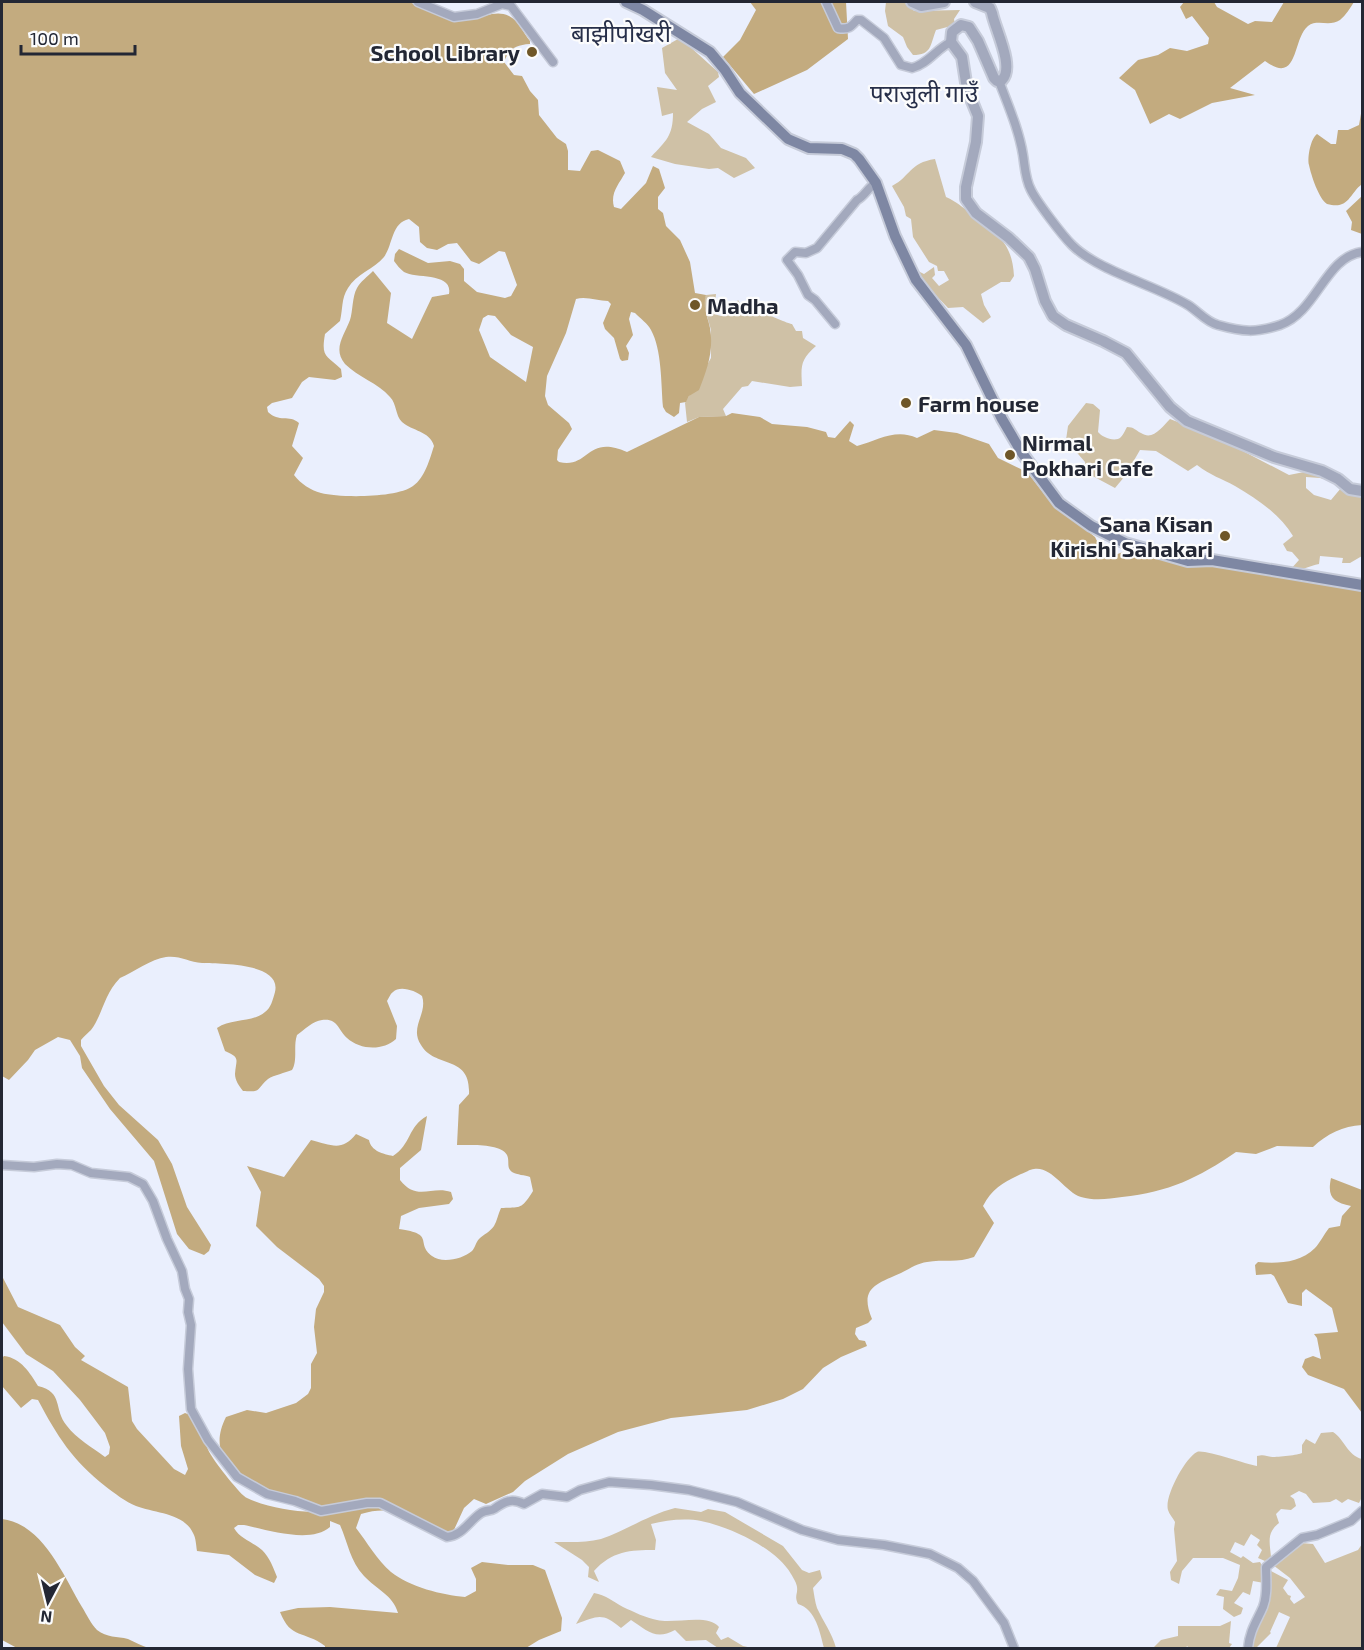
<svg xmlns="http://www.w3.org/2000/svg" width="1364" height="1650" viewBox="0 0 1364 1650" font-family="'Exo 2','Noto Sans Devanagari',sans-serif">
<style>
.green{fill:#cfc1a6}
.forest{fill:#c3ab7f;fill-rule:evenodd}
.water{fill:#bca579}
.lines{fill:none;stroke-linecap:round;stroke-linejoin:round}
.minor-casing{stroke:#c6cbd9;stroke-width:11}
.tertiary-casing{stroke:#c6cbd9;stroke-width:14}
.secondary-casing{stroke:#c6cbd9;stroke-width:14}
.minor{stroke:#a3a9bd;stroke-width:8}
.tertiary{stroke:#a3a9bd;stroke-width:10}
.secondary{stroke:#7e87a3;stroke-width:10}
.poi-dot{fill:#6f5728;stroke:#fcfcfc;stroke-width:2}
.labels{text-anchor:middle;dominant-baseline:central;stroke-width:4.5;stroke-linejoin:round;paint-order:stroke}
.poi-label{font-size:22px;font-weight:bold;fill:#232734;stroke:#fcfcfc;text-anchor:start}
.neighbourhood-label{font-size:24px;fill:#272f49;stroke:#fcfcfc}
</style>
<rect width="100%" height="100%" fill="#eaeffd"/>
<g class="green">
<path d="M886,2H908L914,11L960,10L954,19L955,25L936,30C930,45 932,55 913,55L907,47L903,37L888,26L885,11Z"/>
<path d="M678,39L688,45L718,72L719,77L708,86L716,102L702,109L687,122L709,134L721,148L746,158L755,168L734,178L718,168L709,169L675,164L651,157C666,141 673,136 673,113L662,116L657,87L677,90L665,73L662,48Z"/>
<path d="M935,159L946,197C957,202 961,206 970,213C994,233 1012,239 1014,276L1010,282H1001L981,294L984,305L991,317L983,323L963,307L948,308L927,286L918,271L924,274L934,267L935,275L932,278L939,286L949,280L944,271H938L937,266L929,262L913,237L911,219L906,216L904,207L892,186C911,176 909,163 935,159Z"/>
<path d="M716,294L714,314L721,316L734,307L738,300L746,313L752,300C755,304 759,309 763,312C766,314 789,324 792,324L796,331H802L803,338L816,346C800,360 801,366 802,386L790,387L752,381L748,386L742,387L723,409L726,416L699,417L687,422L685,403L711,358V330L703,302L706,295Z"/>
<path d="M1086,403L1093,404L1100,410L1098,432C1102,437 1115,443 1121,437C1124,434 1125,430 1127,427C1134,427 1135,430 1141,433C1153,441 1162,427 1170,419L1214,436L1289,475L1314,470L1338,483L1320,478L1306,477V488L1314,495L1331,500L1341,488L1362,494V556L1350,563H1342L1343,558L1320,556L1319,564C1308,566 1301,572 1290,570L1299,560L1292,552L1287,551L1283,544L1293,536C1280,514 1257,499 1235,486C1221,478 1211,476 1197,465L1188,471L1156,451L1140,450L1125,476L1115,488L1087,473L1085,462L1066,440L1068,426Z"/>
<path d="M1333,1432C1345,1440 1347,1455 1362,1459V1497L1359,1503L1348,1499L1342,1503L1336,1499L1330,1502L1313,1503L1306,1494L1299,1491L1290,1496L1294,1499L1296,1506L1291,1510L1281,1509L1276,1514L1279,1523C1266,1533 1270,1543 1271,1557L1265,1561L1258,1558L1262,1550L1257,1545L1260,1540L1251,1534L1244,1546L1235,1542L1230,1552L1241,1558L1243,1556L1253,1563L1260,1562L1263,1567L1264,1583L1253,1581L1250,1595L1243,1592L1234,1603L1243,1608L1241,1614L1234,1617L1223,1609L1224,1597L1216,1595L1220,1589L1232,1591L1238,1578L1240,1565L1223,1558H1193L1182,1571L1179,1584L1171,1580L1170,1572L1177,1561L1174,1529L1175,1522C1173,1518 1169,1514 1168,1510C1164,1497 1185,1458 1197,1452C1204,1449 1245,1464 1257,1466V1456C1264,1454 1266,1456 1272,1457C1278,1457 1299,1455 1302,1453V1445L1306,1439L1315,1444L1321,1433Z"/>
<path d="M675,1508L701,1512L708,1509L725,1512L783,1546L802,1570L809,1573L820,1570L822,1578L813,1588C814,1594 815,1602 817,1608C823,1621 832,1633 836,1648H824C820,1633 816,1609 798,1604C794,1595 798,1595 797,1587C797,1584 793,1577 791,1574C776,1548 730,1527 701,1521C686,1518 666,1520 651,1524L656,1540L655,1550C630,1550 612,1551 594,1571L599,1582L588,1577L589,1567L582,1560L554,1542C570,1542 586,1543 601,1539C627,1530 648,1515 675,1508Z"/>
<polygon points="1301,1543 1313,1544 1325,1563 1358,1550 1362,1544 1362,1648 1276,1648 1290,1617 1279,1612 1270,1632 1271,1633 1256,1648 1251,1648 1269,1570 1288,1580 1283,1588 1288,1595 1291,1596 1290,1599 1294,1604 1305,1597 1290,1578 1273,1565"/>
<path d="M594,1593C606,1595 612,1601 623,1607C634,1612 646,1618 657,1620C675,1624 708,1613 719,1627L716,1633L721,1640L728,1637L743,1646L752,1648H718L706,1640L686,1641L675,1630C655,1641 647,1630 631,1620L621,1628C602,1612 598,1616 576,1624Z"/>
<polygon points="1231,1621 1229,1643 1232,1644 1229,1648 1189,1648 1187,1646 1186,1648 1153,1648 1161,1640 1178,1636 1178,1626 1220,1626"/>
</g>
<g class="forest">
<path d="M2,2H409C427,9 453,20 473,18C486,17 496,10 509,16C518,20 524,34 530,41V44C515,45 509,49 504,62L514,75L522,76L530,91L538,100L539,115L557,138L566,144L568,151V170L580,171L591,151L598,150L620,161L625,173C619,184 610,193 614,207L621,209L646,183L653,166L659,169L665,188L658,197V209L663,213L666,226L680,240L690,262L695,293L706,295C702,306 708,317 710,328C714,351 707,370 699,390L689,396L686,402L680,403L679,413L674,417L666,412L663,407C661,384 662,350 651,330C648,324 640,318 635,313L631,312L629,319L633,335L626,346L629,353L628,360L622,361L620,359L614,338L605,329L603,323L611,304L608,301C598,301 586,296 576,299L566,333L547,376L545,396L548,405L569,423L572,429L558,450L557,460L559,462C590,469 586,434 627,452L699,417L726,416L732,413L760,417L772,424L807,427L826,432L828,437L835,438L850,421L854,425L849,441L857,446C878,440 896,428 917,438L934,430L957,433L989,444L998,458L1027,472L1049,500L1095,537L1102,551L1115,555L1128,550H1138L1199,565L1241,570L1362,591V1125C1343,1126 1327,1134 1313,1147L1277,1146L1256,1154L1236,1152C1198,1178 1169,1192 1122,1197C1109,1199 1094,1201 1081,1197C1065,1192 1052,1166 1034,1169C1030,1169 1025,1173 1021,1174C1004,1182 992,1188 983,1206L994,1223L974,1257C958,1263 943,1259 927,1262C918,1263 909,1269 901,1273C876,1284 859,1288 872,1319L868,1323L856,1328L855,1334L859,1340L865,1341L867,1346L841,1357L823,1368L803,1389L783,1399L747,1410L671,1418L618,1432L568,1454L525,1481L513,1492L486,1504L474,1499L464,1508L453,1532C415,1528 403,1501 361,1514L356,1528C367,1542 377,1560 391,1572C410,1587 442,1595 465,1597L476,1591V1579L471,1568L482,1562L508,1565H533L545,1570L562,1618L561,1631L539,1640L526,1648H325V1646C304,1630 291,1640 280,1612L298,1608L330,1607L398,1613C393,1595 376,1589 364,1576C350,1561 348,1543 340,1525L330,1521V1527C311,1544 267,1530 244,1525H238L234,1528C240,1539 253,1542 262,1550C270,1558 273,1567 277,1577L274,1583L255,1575L229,1555L197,1551C196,1545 196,1538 193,1533C184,1513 154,1513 136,1506C126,1502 114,1493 105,1486C73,1461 57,1436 38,1400L32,1399L21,1408L2,1386V1358L4,1356C21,1358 30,1373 38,1386C64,1392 53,1409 67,1426C76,1438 93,1448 105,1457L109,1454L110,1447L105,1433L80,1400L53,1371L26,1354L2,1322V1276L18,1307L60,1325L75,1347L85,1356L81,1360L128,1387L132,1421L137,1429L174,1469L185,1475L188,1469L181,1446L179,1416L185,1413C203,1418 202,1441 211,1455C215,1462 241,1496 247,1498C266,1507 291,1511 312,1512C279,1489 196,1477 226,1417L247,1410L266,1413L296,1403L308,1394L311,1388V1364L317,1353L314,1327L316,1309L324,1292V1286L319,1279L277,1247L256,1226L261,1192L247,1166L284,1177L311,1140C331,1145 342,1152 356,1134L369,1140C371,1151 383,1154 393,1156C411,1145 408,1126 427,1116L421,1150L400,1168V1180C417,1202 432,1185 451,1192L453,1199L449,1204L419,1208L401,1216L399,1229C436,1234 415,1243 432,1256C442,1264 463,1259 472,1251C475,1248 476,1242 479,1239C484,1234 490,1232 494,1226C497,1221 498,1214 501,1208C521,1207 521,1210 533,1191L530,1177C525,1175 517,1175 512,1172C506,1168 510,1161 507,1155C501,1143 469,1145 457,1145L459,1105L469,1094C471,1054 435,1069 421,1045C409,1027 428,1014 422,996C416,991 400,985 393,992C390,994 389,998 387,1001L397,1026L396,1039C383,1051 360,1050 347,1038C338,1030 338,1018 322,1020C313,1021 304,1030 297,1035C293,1046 298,1060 292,1070C285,1073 274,1075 268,1079C255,1090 263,1092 243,1091C239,1086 235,1080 235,1074C236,1059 241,1058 225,1051L217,1028C232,1018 252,1023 265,1012C271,1008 273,999 275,992C282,962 219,964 202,963C189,962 179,955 166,957C151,959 134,972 120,978C104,994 103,1014 91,1030C88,1033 84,1036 81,1040V1046L104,1086L119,1105L158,1140L172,1164L187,1207L211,1245L209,1251L204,1255L189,1249L177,1234L154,1161L110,1109L82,1068L80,1056L70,1040L58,1037L35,1050L28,1060L9,1080L2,1076ZM409,219L419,227L420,242L427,248L437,250L448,244L457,243L471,261L479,264L499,251L505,252L517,285L511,296L505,298L477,292L464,281V269L460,264L450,261L428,263L399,249L395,254L394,261C397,265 400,269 404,272C416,279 453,272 449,294L432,297L412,339L387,323L391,293L373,271C368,276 360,282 357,288C352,297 353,311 350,320C345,334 332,349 345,364C358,377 378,383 390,397C397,404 395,415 402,422C412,431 430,431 434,446C430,458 425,478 413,486C397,498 340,498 321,493C310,490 301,484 294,475L303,458L292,446L299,423C289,414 279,423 268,412L267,407L272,403L292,398L302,382L309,377L335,380L342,377L341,369C326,355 321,357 325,334L340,321C343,309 341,299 348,288C356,274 374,269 384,257C393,245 391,223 409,219ZM488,315L495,316L511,335L533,347L526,382L490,357L479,330L483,318Z"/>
<polygon points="750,2 846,2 848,39 807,70 754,94 723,57 740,40 756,10"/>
<path d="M1184,2H1214L1217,7L1248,24L1255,21L1272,22L1284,2H1354C1350,8 1346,15 1340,20C1330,27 1317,19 1308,26C1292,39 1299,86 1265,61L1230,88L1255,95L1212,103L1180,119L1169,114L1150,124L1135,90L1119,78L1138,60L1158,55L1170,48L1187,51L1208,44L1209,38L1192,16L1186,19L1180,7Z"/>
<path d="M1362,108V184C1349,194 1349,210 1327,204C1319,199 1311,175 1309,165C1307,157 1311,138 1317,134L1331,144H1336L1338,130H1348L1359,125Z"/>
<polygon points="1362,196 1362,234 1351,230 1352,222 1346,211"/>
<path d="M1331,1178L1362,1190V1413L1344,1389L1308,1375L1302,1367L1305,1359L1313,1356L1321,1359L1317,1338L1314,1334L1338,1332L1332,1308L1306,1289L1302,1293V1306L1288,1303L1274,1276L1271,1274L1256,1275L1255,1265L1258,1262C1277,1264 1300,1263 1315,1248C1320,1243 1324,1234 1329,1228L1340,1226L1342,1216L1351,1206C1333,1202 1327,1197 1331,1178Z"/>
</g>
<path class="water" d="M2,1519C43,1524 63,1575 82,1607C87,1615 91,1624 97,1630C107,1638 117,1636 128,1639C135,1642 142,1646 149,1648H17L2,1640Z"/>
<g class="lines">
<g class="minor-casing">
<g id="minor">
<polyline points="418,2 454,17 477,14 502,4 511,6 553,62"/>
<path d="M826,2L838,28C848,30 851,27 857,20H861L884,38L901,65L912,68C928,64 936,49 951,42"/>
<path d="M999,81C1008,105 1019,130 1023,155C1025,167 1025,179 1031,190C1037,202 1062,235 1072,245C1098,271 1155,285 1188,305C1199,312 1206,322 1218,325C1243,332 1256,333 1280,325C1317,312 1325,257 1362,252"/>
<path d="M835,324L815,300L808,295L798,275L787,260L795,252L806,253L817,248L857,200C865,196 868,187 876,183"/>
<path d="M2,1165L34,1167L57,1164L72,1165L91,1173L129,1177L143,1184L153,1201L167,1239L182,1271L185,1289L189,1299L188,1312L191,1325L188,1369L191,1409L208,1440L237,1477L267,1494L295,1501L321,1511L367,1503H380L447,1537C462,1536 469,1521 481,1513C485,1510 491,1511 494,1509C505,1501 512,1498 524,1504L542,1494L567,1497L580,1490L609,1482L651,1485L689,1490L737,1502L802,1530L838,1540L884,1545L930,1554L958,1568L973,1581L1004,1623L1014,1648"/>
<path d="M1248,1648C1250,1630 1256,1623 1263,1607C1268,1594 1266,1580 1266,1567L1302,1538L1317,1535L1351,1521L1362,1511"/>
</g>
</g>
<g class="tertiary-casing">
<g id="tertiary">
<polyline points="912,2 921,6 944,2"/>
<path d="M975,2L990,8L992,13C995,29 1015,67 1002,80L997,81L994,78L978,41L969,27L961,25L952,32L951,42L962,57L967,89L978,116L976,142L966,187V199L976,213L1009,238L1029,257L1035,269L1045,301L1053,316L1066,325L1103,341L1126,353L1170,407L1187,421L1274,457L1322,471L1338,479L1350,489L1362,491"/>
</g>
</g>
<g class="secondary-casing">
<polyline id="secondary" points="626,2 643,10 710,52 725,70 740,93 788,139 809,148 842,149 854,154 859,159 876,183 895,236 916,280 966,345 1002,419 1022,453 1059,503 1091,526 1125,543 1188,561 1212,560 1362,585"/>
</g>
<use href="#minor" class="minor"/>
<use href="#tertiary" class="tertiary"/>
<use href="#secondary" class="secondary"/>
</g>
<g class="poi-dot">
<circle cx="532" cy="52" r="6"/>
<circle cx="695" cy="305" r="6"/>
<circle cx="906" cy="403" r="6"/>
<circle cx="1010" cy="455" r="6"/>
<circle cx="1225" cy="536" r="6"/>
</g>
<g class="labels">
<g class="poi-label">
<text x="520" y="52" text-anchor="end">School Library</text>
<text x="707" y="305">Madha</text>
<text x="918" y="403">Farm house</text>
<text x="1022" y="442">Nirmal<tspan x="1022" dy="25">Pokhari Cafe</tspan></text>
<text x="1213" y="523" text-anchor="end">Sana Kisan<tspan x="1213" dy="25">Kirishi Sahakari</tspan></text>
</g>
<g class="neighbourhood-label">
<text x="621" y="32">बाझीपोखरी</text>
<text x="924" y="92">पराजुली गाउँ</text>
</g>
</g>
<rect width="1364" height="1650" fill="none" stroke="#232734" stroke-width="6"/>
<g transform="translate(48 1602) rotate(187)" stroke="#fcfcfc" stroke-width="4.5" paint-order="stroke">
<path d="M0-4.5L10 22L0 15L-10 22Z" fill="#232734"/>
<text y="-9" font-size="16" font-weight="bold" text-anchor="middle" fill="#232734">N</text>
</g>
<path d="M21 45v9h114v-9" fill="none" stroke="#232734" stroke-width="3"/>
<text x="30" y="45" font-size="18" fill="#232734" stroke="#fcfcfc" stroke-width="4.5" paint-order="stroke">100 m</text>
</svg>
